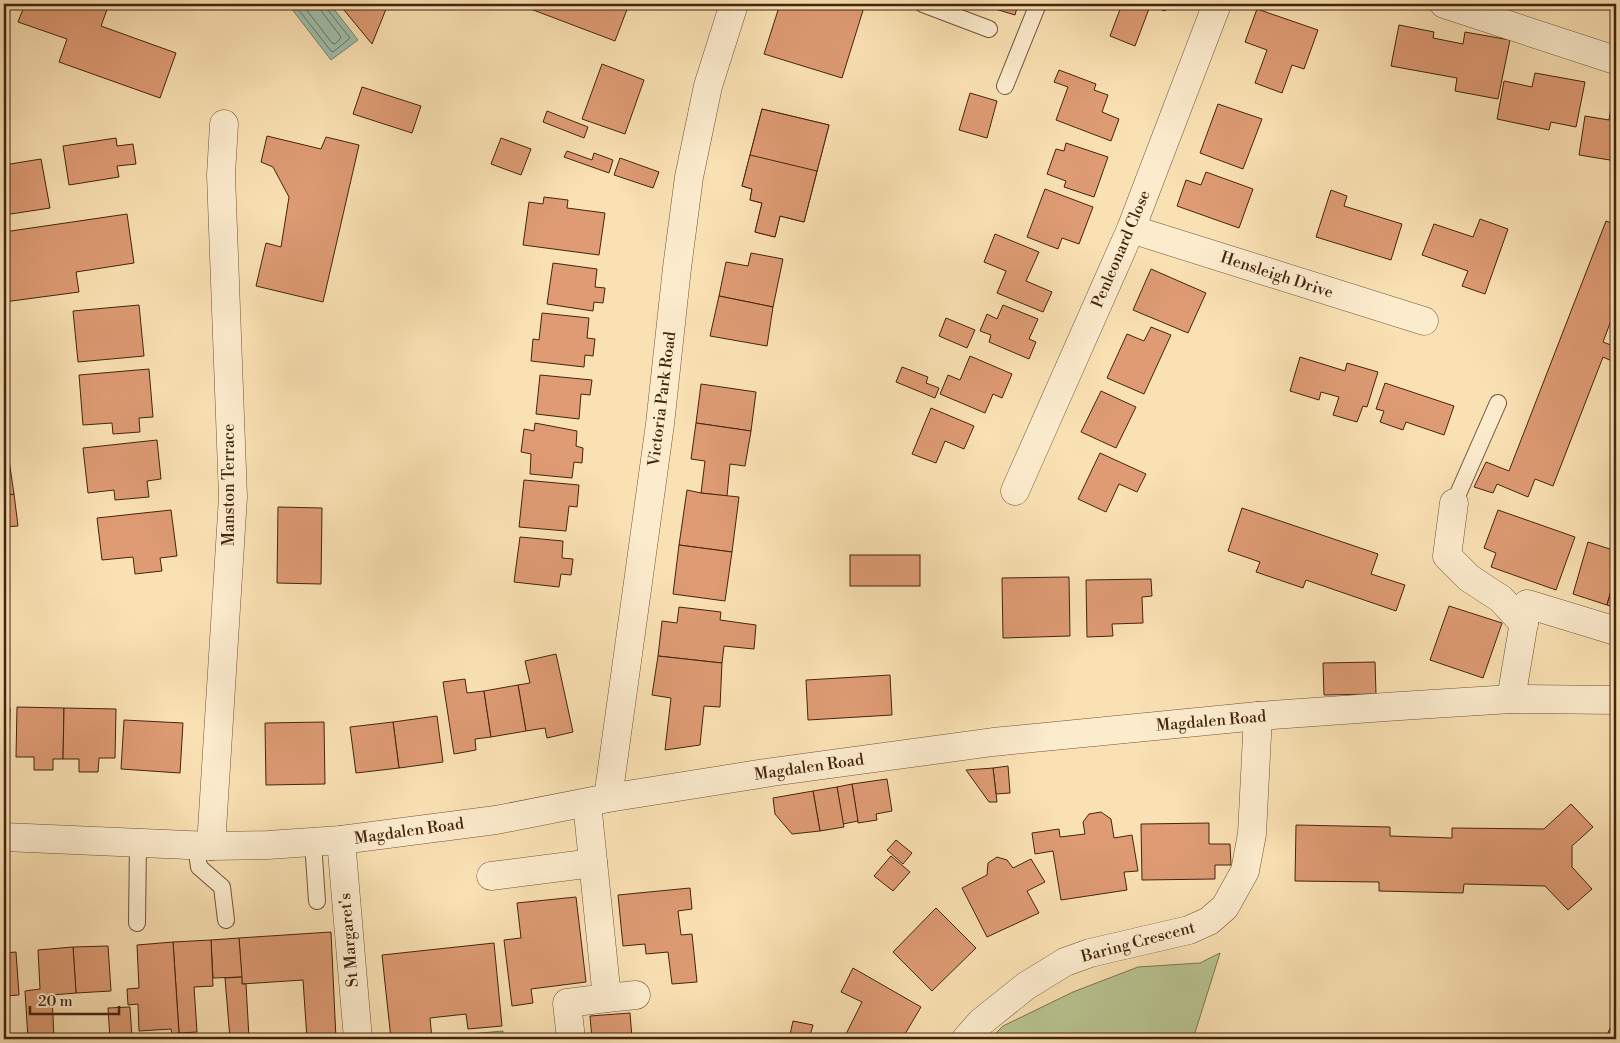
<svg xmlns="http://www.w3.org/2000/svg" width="1620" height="1043" viewBox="0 0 1620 1043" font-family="'Libre Bodoni',serif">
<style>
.green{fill:#b8c491;stroke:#7e7450}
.water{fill:#9ebeac;stroke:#7a806d}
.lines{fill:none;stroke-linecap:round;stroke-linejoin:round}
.shore{stroke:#71715e;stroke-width:1}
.building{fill:#de9b74;stroke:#44240f}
.service-casing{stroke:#725338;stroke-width:18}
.minor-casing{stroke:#725338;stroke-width:29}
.service{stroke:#fcecce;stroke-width:16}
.minor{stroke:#fcecce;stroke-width:28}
.labels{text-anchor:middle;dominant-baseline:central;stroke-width:5;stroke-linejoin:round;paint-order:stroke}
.street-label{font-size:16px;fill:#44240f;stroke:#fcecce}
</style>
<rect width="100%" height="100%" fill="#fae1b3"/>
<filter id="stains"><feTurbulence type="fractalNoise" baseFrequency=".004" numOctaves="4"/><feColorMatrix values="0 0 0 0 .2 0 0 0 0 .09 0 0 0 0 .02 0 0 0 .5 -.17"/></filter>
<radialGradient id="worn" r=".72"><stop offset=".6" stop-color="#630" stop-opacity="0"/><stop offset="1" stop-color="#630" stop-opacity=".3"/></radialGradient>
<g class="green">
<polygon points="1220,953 1193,1039 990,1039 1003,1026 1073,992 1138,967 1200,963"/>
<polygon points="503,1031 503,1039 435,1039 435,1037"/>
</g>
<polygon class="water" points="288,4 330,4 358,40 331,60"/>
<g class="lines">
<g class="shore">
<polyline points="294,4 331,51 333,52 350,38 327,9 326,4"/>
<polyline points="302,4 332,43 335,44 340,39 341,37 322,12 320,4"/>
</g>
</g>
<g class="building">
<polygon points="25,4 109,4 101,26 176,53 160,98 59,62 67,39 18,22"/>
<polygon points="339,4 388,4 372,44"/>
<polygon points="530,4 629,4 615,41 528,8"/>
<polygon points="780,4 865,4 842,78 764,54"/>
<polygon points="979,4 1018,4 1015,15"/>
<polygon points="1122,4 1168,4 1165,11 1150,6 1135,46 1110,36"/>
<polygon points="1257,9 1318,30 1304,69 1292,65 1282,93 1255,83 1267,50 1245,42"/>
<polygon points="1399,25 1434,32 1433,38 1463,44 1465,32 1510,40 1498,99 1455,91 1457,78 1391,66"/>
<polygon points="602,64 644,80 625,134 582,119"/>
<polygon points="1059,70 1096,84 1094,90 1108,95 1102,112 1119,119 1111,141 1056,120 1068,87 1054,82"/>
<polygon points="1535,73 1585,82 1576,127 1551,122 1549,130 1497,119 1504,81 1532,87"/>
<polygon points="362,87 421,106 412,133 353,114"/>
<polygon points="970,93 997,101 987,138 959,130"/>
<polygon points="1613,95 1616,96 1616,161 1579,155 1585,116 1609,120"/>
<polygon points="1218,104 1262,119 1243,169 1200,153"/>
<polygon points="762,109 829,125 817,171 750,155"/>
<polygon points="762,109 829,125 804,222 780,216 775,237 755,232 762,203 750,200 752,189 742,186"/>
<polygon points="547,111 588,127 584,138 543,122"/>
<polygon points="267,136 321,149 326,137 359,145 323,302 256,286 266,243 281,247 289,197 273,167 261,162"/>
<polygon points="116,138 117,146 133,144 136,164 117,166 119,177 69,185 63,146"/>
<polygon points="501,138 531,149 521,175 491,164"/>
<polygon points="1066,143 1108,157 1094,197 1064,187 1066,181 1047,174 1056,149 1064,151"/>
<polygon points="567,151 592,160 594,153 613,160 609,173 564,157"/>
<polygon points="750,155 817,171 804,222 780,216 775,237 755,232 762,203 750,200 752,189 742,186"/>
<polygon points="620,158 659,172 653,188 614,175"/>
<polygon points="41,159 50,208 4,215 4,165"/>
<polygon points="1206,172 1253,189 1239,228 1177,206 1186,180 1201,185"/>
<polygon points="1045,189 1093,207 1079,244 1062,238 1058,249 1027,237"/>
<polygon points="1331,190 1347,196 1344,206 1402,224 1391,260 1316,237"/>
<polygon points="544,197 568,200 567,208 605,213 599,255 523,245 529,202 543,204"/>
<polygon points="127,214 134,263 76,272 79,292 4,302 4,271 5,271 4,232"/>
<polygon points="1480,219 1508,229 1485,294 1462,286 1468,271 1422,255 1434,224 1473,237"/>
<polygon points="1606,221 1616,225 1616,307 1603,342 1616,347 1616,363 1603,357 1553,486 1535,479 1528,497 1497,484 1493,493 1474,487 1486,462 1509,471"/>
<polygon points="995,234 1039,252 1026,281 1052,292 1043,312 997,293 1006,271 984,262"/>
<polygon points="751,253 783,259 773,307 719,296 726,262 748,266"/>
<polygon points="553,263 597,269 595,287 605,288 603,303 594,302 593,311 547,304"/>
<polygon points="1151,269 1206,293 1188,333 1133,310"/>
<polygon points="719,296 773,307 767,346 710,336"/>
<polygon points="139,305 144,356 78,362 73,311"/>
<polygon points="1003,305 1038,319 1029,339 1036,342 1029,359 989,342 991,335 980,331 987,314 997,319"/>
<polygon points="542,313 589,318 587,338 595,339 593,356 585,355 584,367 531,361 533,339 539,340"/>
<polygon points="946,318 975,330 967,348 939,336"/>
<polygon points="1151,327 1171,335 1144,394 1107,378 1127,334 1144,341"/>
<polygon points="970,356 1012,374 1002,398 993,394 985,413 940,394 948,375 960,380"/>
<polygon points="1300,357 1345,371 1347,363 1378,372 1367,407 1363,406 1357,422 1333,415 1339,397 1321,392 1319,400 1290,391"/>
<polygon points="902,367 928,377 926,383 939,388 935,398 896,382"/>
<polygon points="149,369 153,417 139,418 140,432 113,434 112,423 83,425 79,375"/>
<polygon points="540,375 592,380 590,395 581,394 579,419 536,414"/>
<polygon points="1385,383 1454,406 1444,435 1406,422 1403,430 1380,422 1384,411 1376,409"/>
<polygon points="701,384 756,392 751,431 696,423"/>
<polygon points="1101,391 1136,407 1116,448 1081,432"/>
<polygon points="931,408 974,426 964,449 945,441 936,463 912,454"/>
<polygon points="535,423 577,431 576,446 583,448 582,463 574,462 572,478 530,474 531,454 521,452 524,429 534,431"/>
<polygon points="696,423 751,431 745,466 730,464 727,496 701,493 705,461 691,459"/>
<polygon points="157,440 161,479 147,481 149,497 115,500 114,490 88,493 83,448"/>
<polygon points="1100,453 1146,474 1137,492 1119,484 1106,512 1078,499"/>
<polygon points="9,460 14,494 4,496 4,461"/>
<polygon points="524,480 579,485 577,507 569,506 566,531 519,527"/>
<polygon points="687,490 701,493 739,497 732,552 679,545"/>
<polygon points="14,494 18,526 4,527 4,496"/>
<polygon points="278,507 322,508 321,584 277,583"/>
<polygon points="1242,508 1378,554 1371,574 1405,585 1396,611 1306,580 1303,588 1256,572 1260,562 1228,551"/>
<polygon points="171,510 177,556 160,558 162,571 135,574 133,557 102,560 97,518"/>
<polygon points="1498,510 1575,537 1556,590 1491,567 1496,553 1484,548"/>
<polygon points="520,537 563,541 562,558 573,559 571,575 561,574 559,587 514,582"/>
<polygon points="1588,542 1616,551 1616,573 1607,605 1573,594"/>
<polygon points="679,545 732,552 725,601 673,594"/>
<rect x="850" y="555" width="70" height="31"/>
<polygon points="1616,573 1616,608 1607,605"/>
<polygon points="1069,577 1070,636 1003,638 1002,578"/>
<polygon points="1151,579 1152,596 1142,597 1143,623 1112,624 1113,636 1087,637 1086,580"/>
<polygon points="1449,606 1502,623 1483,678 1430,660"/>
<polygon points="679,607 721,612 720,620 756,625 754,649 724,646 722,663 658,656 662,621 677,623"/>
<polygon points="556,654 573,732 547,738 545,728 526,731 518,685 530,683 525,661"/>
<polygon points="658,656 722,663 720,707 704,706 700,745 665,750 671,698 652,695"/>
<polygon points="1375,662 1376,694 1324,695 1323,663"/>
<polygon points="890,675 892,715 808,720 806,680"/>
<polygon points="465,679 467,693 484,691 491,737 475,739 476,750 454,754 443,682"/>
<polygon points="518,685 526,731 491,737 484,691"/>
<polygon points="17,707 64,708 63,759 53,759 53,770 34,770 34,757 16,757"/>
<polygon points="4,708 10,708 9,754 4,754"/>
<polygon points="64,708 116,709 115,758 99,758 98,772 79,772 79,759 63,759"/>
<polygon points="437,716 443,762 399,768 393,722"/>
<polygon points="124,720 183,723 180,773 121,769"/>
<polygon points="324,722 325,784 266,785 265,723"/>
<polygon points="393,722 399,768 356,773 350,727"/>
<polygon points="1008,766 1010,793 996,794 993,768"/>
<polygon points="993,768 997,802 989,802 966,770"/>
<polygon points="887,779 892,811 876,814 877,820 858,823 852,784"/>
<polygon points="852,784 858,821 843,824 837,787"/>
<polygon points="837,787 844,827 820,831 813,791"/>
<polygon points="813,791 820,831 792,834 775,814 773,798"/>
<polygon points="1571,804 1593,827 1572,846 1572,867 1592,889 1568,910 1545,886 1464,884 1463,893 1379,891 1379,882 1295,881 1296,825 1390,827 1390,836 1452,838 1452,828 1544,829"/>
<polygon points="1101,812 1111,819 1114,838 1132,835 1138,871 1124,872 1127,890 1061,900 1053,851 1035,854 1032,833 1059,829 1060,837 1085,834 1083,822 1089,814"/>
<polygon points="1209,823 1209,844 1230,844 1231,865 1215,865 1215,879 1142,880 1141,824"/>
<polygon points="896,840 912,853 903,864 887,850"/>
<polygon points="891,856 910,872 893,891 874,876"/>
<polygon points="997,857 1007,860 1013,868 1031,859 1045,882 1027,891 1039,913 987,937 962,888 987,875 988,863"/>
<polygon points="690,888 692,909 678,911 681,935 692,934 697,982 672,984 668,952 646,954 645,944 623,946 618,895"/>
<polygon points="576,897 586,982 531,989 533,1003 512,1006 504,940 521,938 517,903"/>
<polygon points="936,908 976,948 932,991 893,952"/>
<polygon points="331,932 336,1039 307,1039 303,980 242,984 239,938"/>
<polygon points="239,938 242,977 213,978 211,940"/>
<polygon points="211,940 213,986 194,987 197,1032 179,1033 173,942"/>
<polygon points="173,942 179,1033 172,1034 171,1029 139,1031 138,1004 128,1005 127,989 139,988 137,945"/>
<polygon points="494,943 502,1026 468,1029 466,1014 430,1018 432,1039 391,1039 382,955"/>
<polygon points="108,946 111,991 76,993 73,947"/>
<polygon points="73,947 76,993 52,995 54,1039 28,1039 25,991 40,989 38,950"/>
<polygon points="16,952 19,995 4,996 4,953"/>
<polygon points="853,968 921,1007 902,1039 851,1039 845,1036 862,1002 841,992"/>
<polygon points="242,977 242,984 246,984 249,1038 230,1039 225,978"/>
<polygon points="130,1007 132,1038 110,1039 108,1008"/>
<polygon points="630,1013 632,1038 592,1039 590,1016"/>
<polygon points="1616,1016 1616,1039 1605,1039"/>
<polygon points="793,1021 813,1025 809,1039 789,1039"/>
</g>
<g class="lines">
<g class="service-casing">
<g id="service">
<polyline points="923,4 989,29"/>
<polyline points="1005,86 1038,4"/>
<polyline points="1454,503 1498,403"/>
<polyline points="313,842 317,901"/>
<polyline points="196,846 199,867 222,887 226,920"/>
<polyline points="137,923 138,843"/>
</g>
</g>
<g class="minor-casing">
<g id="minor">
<polyline points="1444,4 1615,60"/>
<polyline points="1131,229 1424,321"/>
<polyline points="1015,491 1131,229 1217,4"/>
<polyline points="1454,503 1447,556 1469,578 1501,599 1524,624"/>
<polyline points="1511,699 1527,604 1616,631"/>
<polyline points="608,798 660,424 677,268 689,177 708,86 734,4"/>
<polyline points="4,837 211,846 268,845 341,840 496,820 608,798 772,772 993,742 1258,716 1400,706 1511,699 1616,700"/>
<polyline points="341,840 358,1039"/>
<polyline points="211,846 233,497 221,175 224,124"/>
<polyline points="491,876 593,863"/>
<polyline points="607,998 636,995"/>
<polyline points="571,1039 567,1003 607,998 587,803"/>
<polyline points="966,1039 981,1022 1026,986 1065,962 1090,953 1189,930 1209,921 1225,907 1245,871 1252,834 1258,716"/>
</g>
</g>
<use href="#service" class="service"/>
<use href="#minor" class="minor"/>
</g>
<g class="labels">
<g class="street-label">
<text transform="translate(1121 249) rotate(-67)">Penleonard Close</text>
<text transform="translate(1277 275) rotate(18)">Hensleigh Drive</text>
<text transform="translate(662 399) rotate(-83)">Victoria Park Road</text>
<text transform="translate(229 485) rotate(-90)">Manston Terrace</text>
<text transform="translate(1211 721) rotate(-5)">Magdalen Road</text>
<text transform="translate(809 767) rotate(-8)">Magdalen Road</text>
<text transform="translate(409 831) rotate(-8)">Magdalen Road</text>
<text transform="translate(349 940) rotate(-95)">St Margaret's</text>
<text transform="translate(1138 942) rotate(-15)">Baring Crescent</text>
</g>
</g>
<rect width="1620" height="1043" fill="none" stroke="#fae1b3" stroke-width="20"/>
<rect x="5" y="5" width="1610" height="1033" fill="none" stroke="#44240f" stroke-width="2.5"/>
<rect x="10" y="10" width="1600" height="1023" fill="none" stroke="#44240f"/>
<path d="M30 1006v8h89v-8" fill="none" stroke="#44240f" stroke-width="2.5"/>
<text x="38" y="1006" font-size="15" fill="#44240f" stroke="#fcecce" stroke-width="4" paint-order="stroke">20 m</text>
<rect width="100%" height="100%" filter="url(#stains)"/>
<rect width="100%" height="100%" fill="url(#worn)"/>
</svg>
